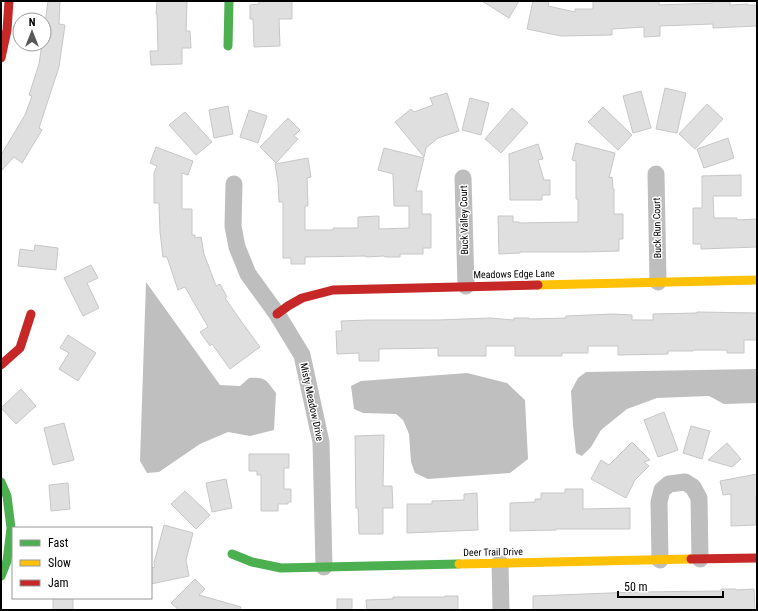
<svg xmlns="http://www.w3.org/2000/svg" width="758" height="611" viewBox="0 0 758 611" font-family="'Roboto Condensed',sans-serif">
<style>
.water{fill:#bfbfbf}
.building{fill:#dfdfdf;stroke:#c7c7c7}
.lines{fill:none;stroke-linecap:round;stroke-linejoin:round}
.street{stroke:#bebebe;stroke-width:17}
.fast{stroke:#4caf50;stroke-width:9}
.slow{stroke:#ffc107;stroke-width:9}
.jam{stroke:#c62828;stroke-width:9}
.labels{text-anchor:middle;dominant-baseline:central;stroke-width:3;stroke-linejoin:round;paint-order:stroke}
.street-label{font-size:10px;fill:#000;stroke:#fff}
</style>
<rect width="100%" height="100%" fill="#fff"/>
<g class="water">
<path d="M146,282L220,385L240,386L249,378C266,377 266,380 276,393L274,430L250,436L228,432L200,444L159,472L147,473L140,461Z"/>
<polygon points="757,369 757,403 724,404 709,396 657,398 627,409 601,430 591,447 582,456 576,453 573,425 571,391 578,378 586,372"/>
<polygon points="467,373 507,383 525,400 528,459 510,473 428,479 415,473 411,462 409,434 403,420 396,414 363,413 354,409 351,386 361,381"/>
</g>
<g class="building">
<polygon points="48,1 60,1 59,24 65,25 59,67 39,128 42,130 22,163 14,157 1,171 1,155 25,115 32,96 29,95 39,64 42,44 44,44 44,30"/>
<polygon points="157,1 187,1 186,31 190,31 191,48 182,48 182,64 151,65 150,51 158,51 157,14 156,14"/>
<polygon points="259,1 292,1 292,19 279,19 280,46 254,47 253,19 250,19 250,5 259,4"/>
<polygon points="482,1 519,1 509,18"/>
<polygon points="533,1 549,1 548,6 575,12 575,9 593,9 593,1 659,1 659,5 712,3 712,1 730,1 730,5 748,4 748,5 757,5 757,26 713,28 713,24 660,26 660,36 644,37 644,27 612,29 612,35 561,36 527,29"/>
<polygon points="665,88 686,93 677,133 656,129"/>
<polygon points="641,91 651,128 633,133 623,96"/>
<polygon points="447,93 459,131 438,138 426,148 424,157 395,122 411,109 414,112 433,105 430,98"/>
<polygon points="470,98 489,103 481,135 462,130"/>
<polygon points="707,104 723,119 695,149 679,134"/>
<polygon points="228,106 233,134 214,138 209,110"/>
<polygon points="603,107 632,135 618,150 588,122"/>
<polygon points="512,108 528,123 501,153 485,139"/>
<polygon points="249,110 267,116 258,143 240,137"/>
<polygon points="185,112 212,142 196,155 169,125"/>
<polygon points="288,118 300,130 294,136 298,139 276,163 260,147"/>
<polygon points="728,138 734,158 704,168 697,149"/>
<polygon points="576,143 615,153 609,178 612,177 613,189 614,189 614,214 623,214 623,239 619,239 619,251 584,252 520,252 520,253 499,254 498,216 513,216 513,222 519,222 519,223 578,222 578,199 576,199 576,161 572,160"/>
<polygon points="538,144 543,159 538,160 544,180 550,180 550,195 542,195 542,200 510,200 509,154"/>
<polygon points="156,147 193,161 188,175 182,173 182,209 192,209 192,235 195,235 195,238 201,237 204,254 216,286 220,284 227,297 225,298 241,321 260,347 230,369 212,344 210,346 200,332 208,327 185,287 178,290 167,257 163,257 160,232 159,203 154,203 154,173 157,166 150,163"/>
<polygon points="384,148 424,158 416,191 422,191 422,214 431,214 431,248 423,248 423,254 400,254 400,257 385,257 384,256 366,257 366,256 305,257 305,264 291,264 291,258 283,258 283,202 279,202 278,182 275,164 308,158 311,177 307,178 308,206 305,206 305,230 333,230 333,228 358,228 358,217 379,216 379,229 409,228 409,206 394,206 393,174 378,170"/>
<polygon points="741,175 741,196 713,196 714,218 737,218 737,220 757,219 757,247 701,249 701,244 693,244 693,208 702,208 702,176"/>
<polygon points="35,245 58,248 56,270 18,266 20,249 34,251"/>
<polygon points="91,265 98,278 87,283 99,308 83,316 64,278"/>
<polygon points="697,312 757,313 757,340 744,340 744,353 727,353 727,350 693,350 693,351 668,351 668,354 618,355 618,346 588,346 588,353 562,353 562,356 515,356 515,346 486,346 486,356 438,356 438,348 379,349 379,361 359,361 359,353 337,354 336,331 342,331 341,321 369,320 438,320 490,318 514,320 514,318 529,318 529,319 566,318 566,316 613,314 632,315 632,320 653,320 653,314 697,313"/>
<polygon points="68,335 96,353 78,381 59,369 69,353 60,348"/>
<polygon points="21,389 36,406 16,424 1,408"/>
<polygon points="664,412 678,450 658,457 644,420"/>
<polygon points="64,423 74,460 53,465 44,428"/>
<polygon points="691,426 710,431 702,459 683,453"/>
<polygon points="384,435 383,486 392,486 393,508 383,508 383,534 359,534 358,508 356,508 355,436"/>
<polygon points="632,442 650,460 644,462 649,466 635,480 626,498 591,479 601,460 609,465"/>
<polygon points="727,443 741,459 732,467 708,460"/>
<polygon points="249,454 289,454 289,468 284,468 284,489 291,489 291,502 288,502 288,504 278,504 278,511 261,511 261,475 257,475 257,471 249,471"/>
<polygon points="757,474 757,496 756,496 756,525 731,526 731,494 723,495 720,481"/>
<polygon points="226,479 232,508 212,512 206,483"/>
<polygon points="68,483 70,509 51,511 49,485"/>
<polygon points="565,489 583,489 583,509 630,508 630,529 556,529 556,530 510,531 510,503 535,502 535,499 541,499 541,493 565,493"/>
<polygon points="185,491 210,515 196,529 171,504"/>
<polygon points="477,493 478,530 407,533 407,504 432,504 432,501 464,500 464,494"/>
<polygon points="164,525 193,533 186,560 189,576 151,584 151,568 155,567 154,563"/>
<polygon points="195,579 205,589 199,595 241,607 240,610 179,610 171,603"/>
<polygon points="721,589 736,589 736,590 754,589 755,610 533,610 533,596 635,592 721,591"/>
<polygon points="445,596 458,596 458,610 367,610 366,600 393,599 393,597 445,597"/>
<rect x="53" y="598" width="20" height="12"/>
<rect x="337" y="599" width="15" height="11"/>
</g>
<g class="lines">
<g class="street">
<polyline points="656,174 658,282"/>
<polyline points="463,178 466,286"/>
<polyline points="234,184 233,226 237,247 248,274 277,314 302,355 321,442 324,567"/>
<polyline points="660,560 659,502 662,490 669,484 685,482 693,487 699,498 700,559"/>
<polyline points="500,563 501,610"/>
</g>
<g class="fast">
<polyline points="228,46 229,1"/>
<polyline points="1,482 7,496 11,528 7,561 1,576"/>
<polyline points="232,554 252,562 281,568 459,564"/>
</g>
<g class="slow">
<polyline points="538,285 757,280"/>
<polyline points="459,564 691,559"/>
</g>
<g class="jam">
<polyline points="1,58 7,30 9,1"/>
<polyline points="277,314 288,306 302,298 333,290 538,285"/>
<polyline points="1,365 20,348 31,314"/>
<polyline points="691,559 757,558"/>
</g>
</g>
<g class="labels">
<g class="street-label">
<text transform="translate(464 220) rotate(-91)">Buck Valley Court</text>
<text transform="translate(657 228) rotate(-91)">Buck Run Court</text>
<text transform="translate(514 274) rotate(-1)">Meadows Edge Lane</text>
<text transform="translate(312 402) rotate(78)">Misty Meadow Drive</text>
<text transform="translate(493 552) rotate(-1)">Deer Trail Drive</text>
</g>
</g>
<rect width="758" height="611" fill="none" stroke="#000000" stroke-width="4"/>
<rect x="12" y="527" width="140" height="72" fill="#ffffff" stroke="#999999"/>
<rect x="20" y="540" width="20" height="6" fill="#4caf50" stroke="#999999"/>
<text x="48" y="547" font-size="12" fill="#000000">Fast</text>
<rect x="20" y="560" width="20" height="6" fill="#ffc107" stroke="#999999"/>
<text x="48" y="567" font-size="12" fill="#000000">Slow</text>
<rect x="20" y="580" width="20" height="6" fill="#c62828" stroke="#999999"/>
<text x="48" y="587" font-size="12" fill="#000000">Jam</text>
<g transform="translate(32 32)"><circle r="19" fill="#ffffff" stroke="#999999"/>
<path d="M0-3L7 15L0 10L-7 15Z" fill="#595959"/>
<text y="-6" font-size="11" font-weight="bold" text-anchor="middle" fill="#000000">N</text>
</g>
<path d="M618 591v6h105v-6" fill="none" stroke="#000000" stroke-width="2"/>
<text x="624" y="591" font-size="12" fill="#000000" stroke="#ffffff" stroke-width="3" paint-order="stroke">50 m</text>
</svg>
